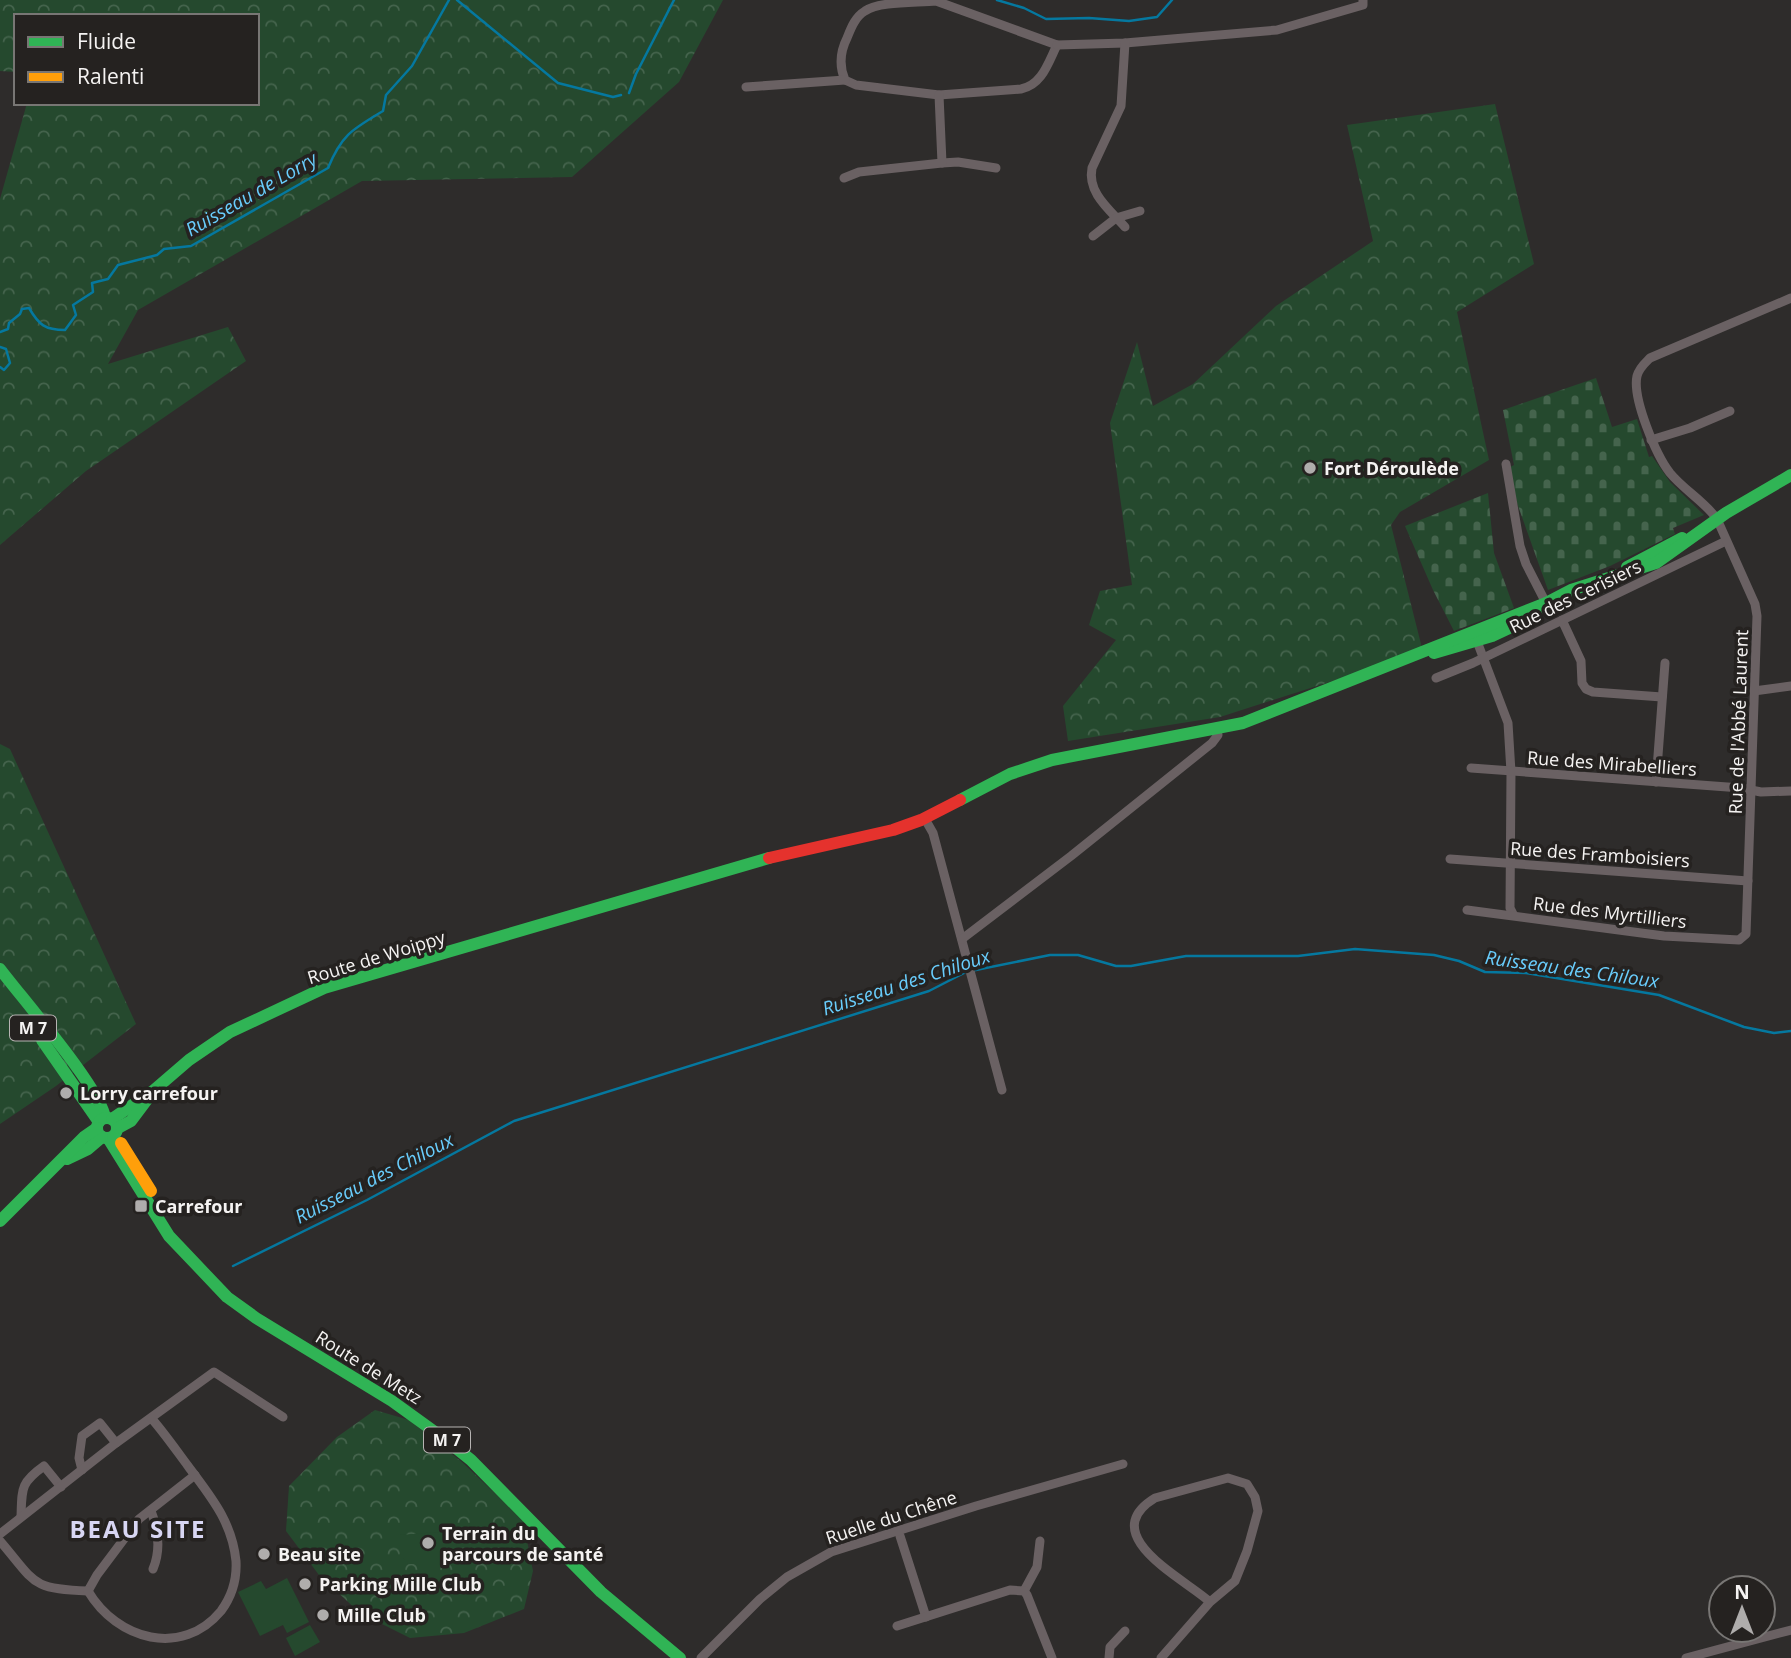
<svg xmlns="http://www.w3.org/2000/svg" width="1791" height="1658" viewBox="0 0 1791 1658" font-family="'Open Sans',sans-serif">
<style>
.forest{fill:url(#forest-crowns)}
.cemetery{fill:url(#cemetery-stones)}
.pitch{fill:#25492e}
.lines{fill:none;stroke-linecap:round;stroke-linejoin:round}
.stream{stroke:#05789f;stroke-width:2.5}
.street{stroke:#6a6163;stroke-width:9}
.fast{stroke:#30b455;stroke-width:12}
.slow{stroke:#ff9f0a;stroke-width:12}
.jam{stroke:#e5322d;stroke-width:12}
.poi-dot{fill:#afadac;stroke:#252220;stroke-width:2.5}
.labels{text-anchor:middle;dominant-baseline:central;stroke-width:7;stroke-linejoin:round;paint-order:stroke}
.shield{fill:#252220;stroke:#b7b4b3;stroke-width:2}
.shield-label{font-size:16px;font-weight:bold;fill:#f5f3f2}
.poi-label{font-size:18px;font-weight:bold;fill:#f5f3f2;stroke:#252220;text-anchor:start}
.street-label{font-size:18px;fill:#f5f3f2;stroke:#252220}
.water-label{font-size:19px;font-style:italic;fill:#69cdfc;stroke:#252220}
.district-label{font-size:24px;font-weight:bold;letter-spacing:2px;fill:#d8d6f3;stroke:#252220}
</style>
<defs>
<pattern id="forest-crowns" width="20" height="18" patternUnits="userSpaceOnUse" patternTransform="scale(1.75)"><rect width="20" height="18" fill="#25492e"/><path d="M2 6a3 3 0 1 1 6 0M12 15a3 3 0 1 1 6 0" fill="none" stroke="#45644d"/></pattern>
<pattern id="cemetery-stones" width="16" height="16" patternUnits="userSpaceOnUse" patternTransform="scale(1.75)"><rect width="16" height="16" fill="#25492e"/><path d="M2 7V4a2 2 0 0 1 4 0v3zM10 15v-3a2 2 0 0 1 4 0v3z" fill="#45644d"/></pattern>
</defs>
<rect width="100%" height="100%" fill="#2e2c2b"/>
<g class="forest">
<polygon points="0,0 723,0 679,82 572,177 362,181 138,310 108,364 228,327 246,361 86,471 0,545 0,199 27,103 257,103 257,16 16,16 16,72 0,71"/>
<polygon points="1495,104 1534,264 1457,312 1489,460 1400,512 1391,525 1423,652 1220,717 1068,741 1063,706 1116,640 1089,625 1100,591 1132,585 1110,423 1137,342 1153,406 1193,384 1276,306 1373,241 1347,125"/>
<polygon points="0,744 10,749 136,1024 56,1086 0,1124"/>
<polygon points="375,1410 409,1420 462,1462 523,1520 533,1571 524,1609 464,1633 410,1638 360,1613 319,1575 286,1531 289,1486 337,1437"/>
</g>
<g class="cemetery">
<polygon points="1596,378 1612,427 1637,419 1649,457 1652,456 1670,482 1704,515 1673,528 1675,534 1610,566 1548,590 1517,503 1510,467 1514,465 1503,410"/>
<polygon points="1488,493 1494,553 1514,608 1454,631 1433,590 1405,526"/>
</g>
<g class="pitch">
<polygon points="452,1531 458,1550 454,1564 408,1564 400,1554 400,1535"/>
<polygon points="287,1578 309,1622 287,1633 283,1625 260,1636 238,1592 261,1581 266,1589"/>
<polygon points="310,1625 320,1642 295,1656 286,1638"/>
</g>
<g class="lines">
<g class="stream">
<polyline points="457,0 558,83 613,97 621,95"/>
<polyline points="997,0 1024,8 1046,19 1089,18 1129,21 1157,17 1172,0"/>
<polyline points="629,93 636,74 674,0"/>
<path d="M0,332L8,329L9,323L20,314L22,309L29,308C39,325 45,330 65,330L76,315L73,305L93,292L92,283L108,279L118,265L157,255L164,249L191,246L328,168C342,134 353,129 383,111L386,95L412,66L449,0"/>
<polyline points="0,347 6,349 10,363 4,370 0,367"/>
<polyline points="233,1266 367,1200 514,1121 929,991 966,972 1050,955 1078,955 1116,966 1131,966 1186,956 1298,956 1355,949 1434,955 1459,961 1485,972 1526,973 1659,995 1744,1027 1774,1033 1791,1031"/>
</g>
<g class="street">
<path d="M936,1L1057,45C1048,63 1042,85 1021,89L939,95L856,85L845,80C839,66 840,52 847,38C851,28 855,17 865,11C879,1 918,3 936,1Z"/>
<polyline points="1057,45 1125,43 1277,30 1363,5 1363,0"/>
<polyline points="746,87 845,80"/>
<polyline points="942,163 958,162 996,168"/>
<polyline points="844,178 859,172 942,163 939,95"/>
<path d="M1125,227C1110,210 1087,193 1092,168L1121,106L1125,43"/>
<polyline points="1093,236 1116,218 1140,211"/>
<polyline points="1651,440 1690,428 1730,411"/>
<polyline points="1506,464 1520,546 1526,564 1546,603"/>
<polyline points="1562,620 1581,661 1582,683 1586,689 1593,692 1662,697"/>
<polyline points="1475,636 1508,723 1511,772 1510,908 1513,914"/>
<polyline points="1436,678 1473,663 1726,541"/>
<polyline points="1754,691 1791,686"/>
<polyline points="1471,768 1741,788 1761,792 1791,791"/>
<polyline points="1656,782 1665,663"/>
<polyline points="925,819 933,833 1002,1090"/>
<polyline points="1450,859 1748,881"/>
<path d="M1467,910L1664,936L1739,940L1746,934L1757,616L1755,604L1717,519C1704,501 1684,490 1670,473C1656,455 1632,398 1637,376C1639,368 1645,363 1650,358L1791,298"/>
<polyline points="962,939 1071,856 1212,743 1218,735 1217,730"/>
<polyline points="82,1470 79,1458 82,1436 100,1423 116,1443"/>
<path d="M151,1511C158,1529 161,1550 153,1569"/>
<path d="M21,1517C22,1489 20,1483 44,1466L61,1487"/>
<polyline points="0,1534 116,1443 214,1372 283,1417"/>
<polyline points="900,1536 926,1617"/>
<path d="M0,1541C36,1583 30,1589 88,1591L97,1575L139,1519L195,1475"/>
<path d="M88,1591C117,1640 182,1658 221,1611C232,1596 237,1579 236,1561C232,1521 210,1496 188,1466C176,1450 165,1434 152,1419"/>
<polyline points="1024,1591 1037,1567 1040,1541"/>
<polyline points="897,1626 1010,1590 1024,1591 1027,1595 1052,1658"/>
<polyline points="701,1658 760,1599 787,1577 831,1552 976,1506 1123,1464"/>
<polyline points="1109,1658 1110,1647 1125,1631"/>
<path d="M1161,1658L1210,1602L1235,1581L1247,1551L1258,1511L1255,1497L1247,1484L1228,1478L1155,1498C1094,1535 1185,1579 1210,1602"/>
<polyline points="1686,1658 1791,1630"/>
</g>
<g class="fast">
<polyline points="1627,567 1682,538"/>
<polyline points="1434,653 1492,636 1524,621 1546,603 1571,590 1656,563 1726,513 1791,475"/>
<polyline points="960,800 1010,774 1052,760 1243,723 1546,603"/>
<path d="M0,969C21,997 102,1090 105,1118"/>
<polyline points="42,1040 99,1122"/>
<circle cx="107" cy="1128" r="10"/>
<polyline points="112,1119 153,1091 189,1060 230,1032 324,988 769,858"/>
<polyline points="118,1128 131,1121 149,1097"/>
<polyline points="108,1138 169,1236 227,1297 256,1318 392,1401 446,1440 471,1460 601,1592 680,1658"/>
<polyline points="67,1159 88,1149 102,1137"/>
<polyline points="0,1221 84,1137 97,1128"/>
</g>
<polyline class="slow" points="121,1143 151,1191"/>
<polyline class="jam" points="769,858 893,830 921,820 960,800"/>
</g>
<g class="poi-dot">
<circle cx="1310" cy="468" r="7"/>
<circle cx="66" cy="1093" r="7"/>
<rect x="134" y="1199" width="14" height="14" rx="3.5"/>
<circle cx="428" cy="1543" r="7"/>
<circle cx="264" cy="1554" r="7"/>
<circle cx="305" cy="1584" r="7"/>
<circle cx="323" cy="1615" r="7"/>
</g>
<g class="labels">
<g class="shield">
<rect x="10" y="1015.5" width="46" height="25" rx="5"/>
<rect x="424" y="1427.5" width="46" height="25" rx="5"/>
</g>
<g class="shield-label">
<text x="33" y="1028">M 7</text>
<text x="447" y="1440">M 7</text>
</g>
<g class="poi-label">
<text x="1324" y="468">Fort Déroulède</text>
<text x="80" y="1093">Lorry carrefour</text>
<text x="155" y="1206">Carrefour</text>
<text x="442" y="1533">Terrain du<tspan x="442" dy="21">parcours de santé</tspan></text>
<text x="278" y="1554">Beau site</text>
<text x="319" y="1584">Parking Mille Club</text>
<text x="337" y="1615">Mille Club</text>
</g>
<g class="street-label">
<text transform="translate(1575 596) rotate(-26)">Rue des Cerisiers</text>
<text transform="translate(1738 722) rotate(-88)">Rue de l'Abbé Laurent</text>
<text transform="translate(1612 763) rotate(4)">Rue des Mirabelliers</text>
<text transform="translate(1600 854) rotate(4)">Rue des Framboisiers</text>
<text transform="translate(1610 912) rotate(7)">Rue des Myrtilliers</text>
<text transform="translate(376 957) rotate(-17)">Route de Woippy</text>
<text transform="translate(369 1367) rotate(32)">Route de Metz</text>
<text transform="translate(891 1517) rotate(-18)">Ruelle du Chêne</text>
</g>
<g class="water-label">
<text transform="translate(251 194) rotate(-30)">Ruisseau de Lorry</text>
<text transform="translate(1572 969) rotate(8)">Ruisseau des Chiloux</text>
<text transform="translate(906 982) rotate(-18)">Ruisseau des Chiloux</text>
<text transform="translate(374 1178) rotate(-27)">Ruisseau des Chiloux</text>
</g>
<g class="district-label">
<text x="138" y="1528">BEAU SITE</text>
</g>
</g>
<rect x="14" y="14" width="245" height="91" fill="#252220" stroke="#787674" stroke-width="2"/>
<rect x="28" y="37" width="35" height="10" fill="#30b455" stroke="#787674" stroke-width="2"/>
<text x="77" y="49" font-size="21" fill="#f5f3f2">Fluide</text>
<rect x="28" y="72" width="35" height="10" fill="#ff9f0a" stroke="#787674" stroke-width="2"/>
<text x="77" y="84" font-size="21" fill="#f5f3f2">Ralenti</text>
<g transform="translate(1742 1609)"><circle r="33" fill="#252220" stroke="#787674" stroke-width="2"/>
<path d="M0-5L12 26L0 18L-12 26Z" fill="#afadac"/>
<text y="-10" font-size="19" font-weight="bold" text-anchor="middle" fill="#f5f3f2">N</text>
</g>
</svg>
